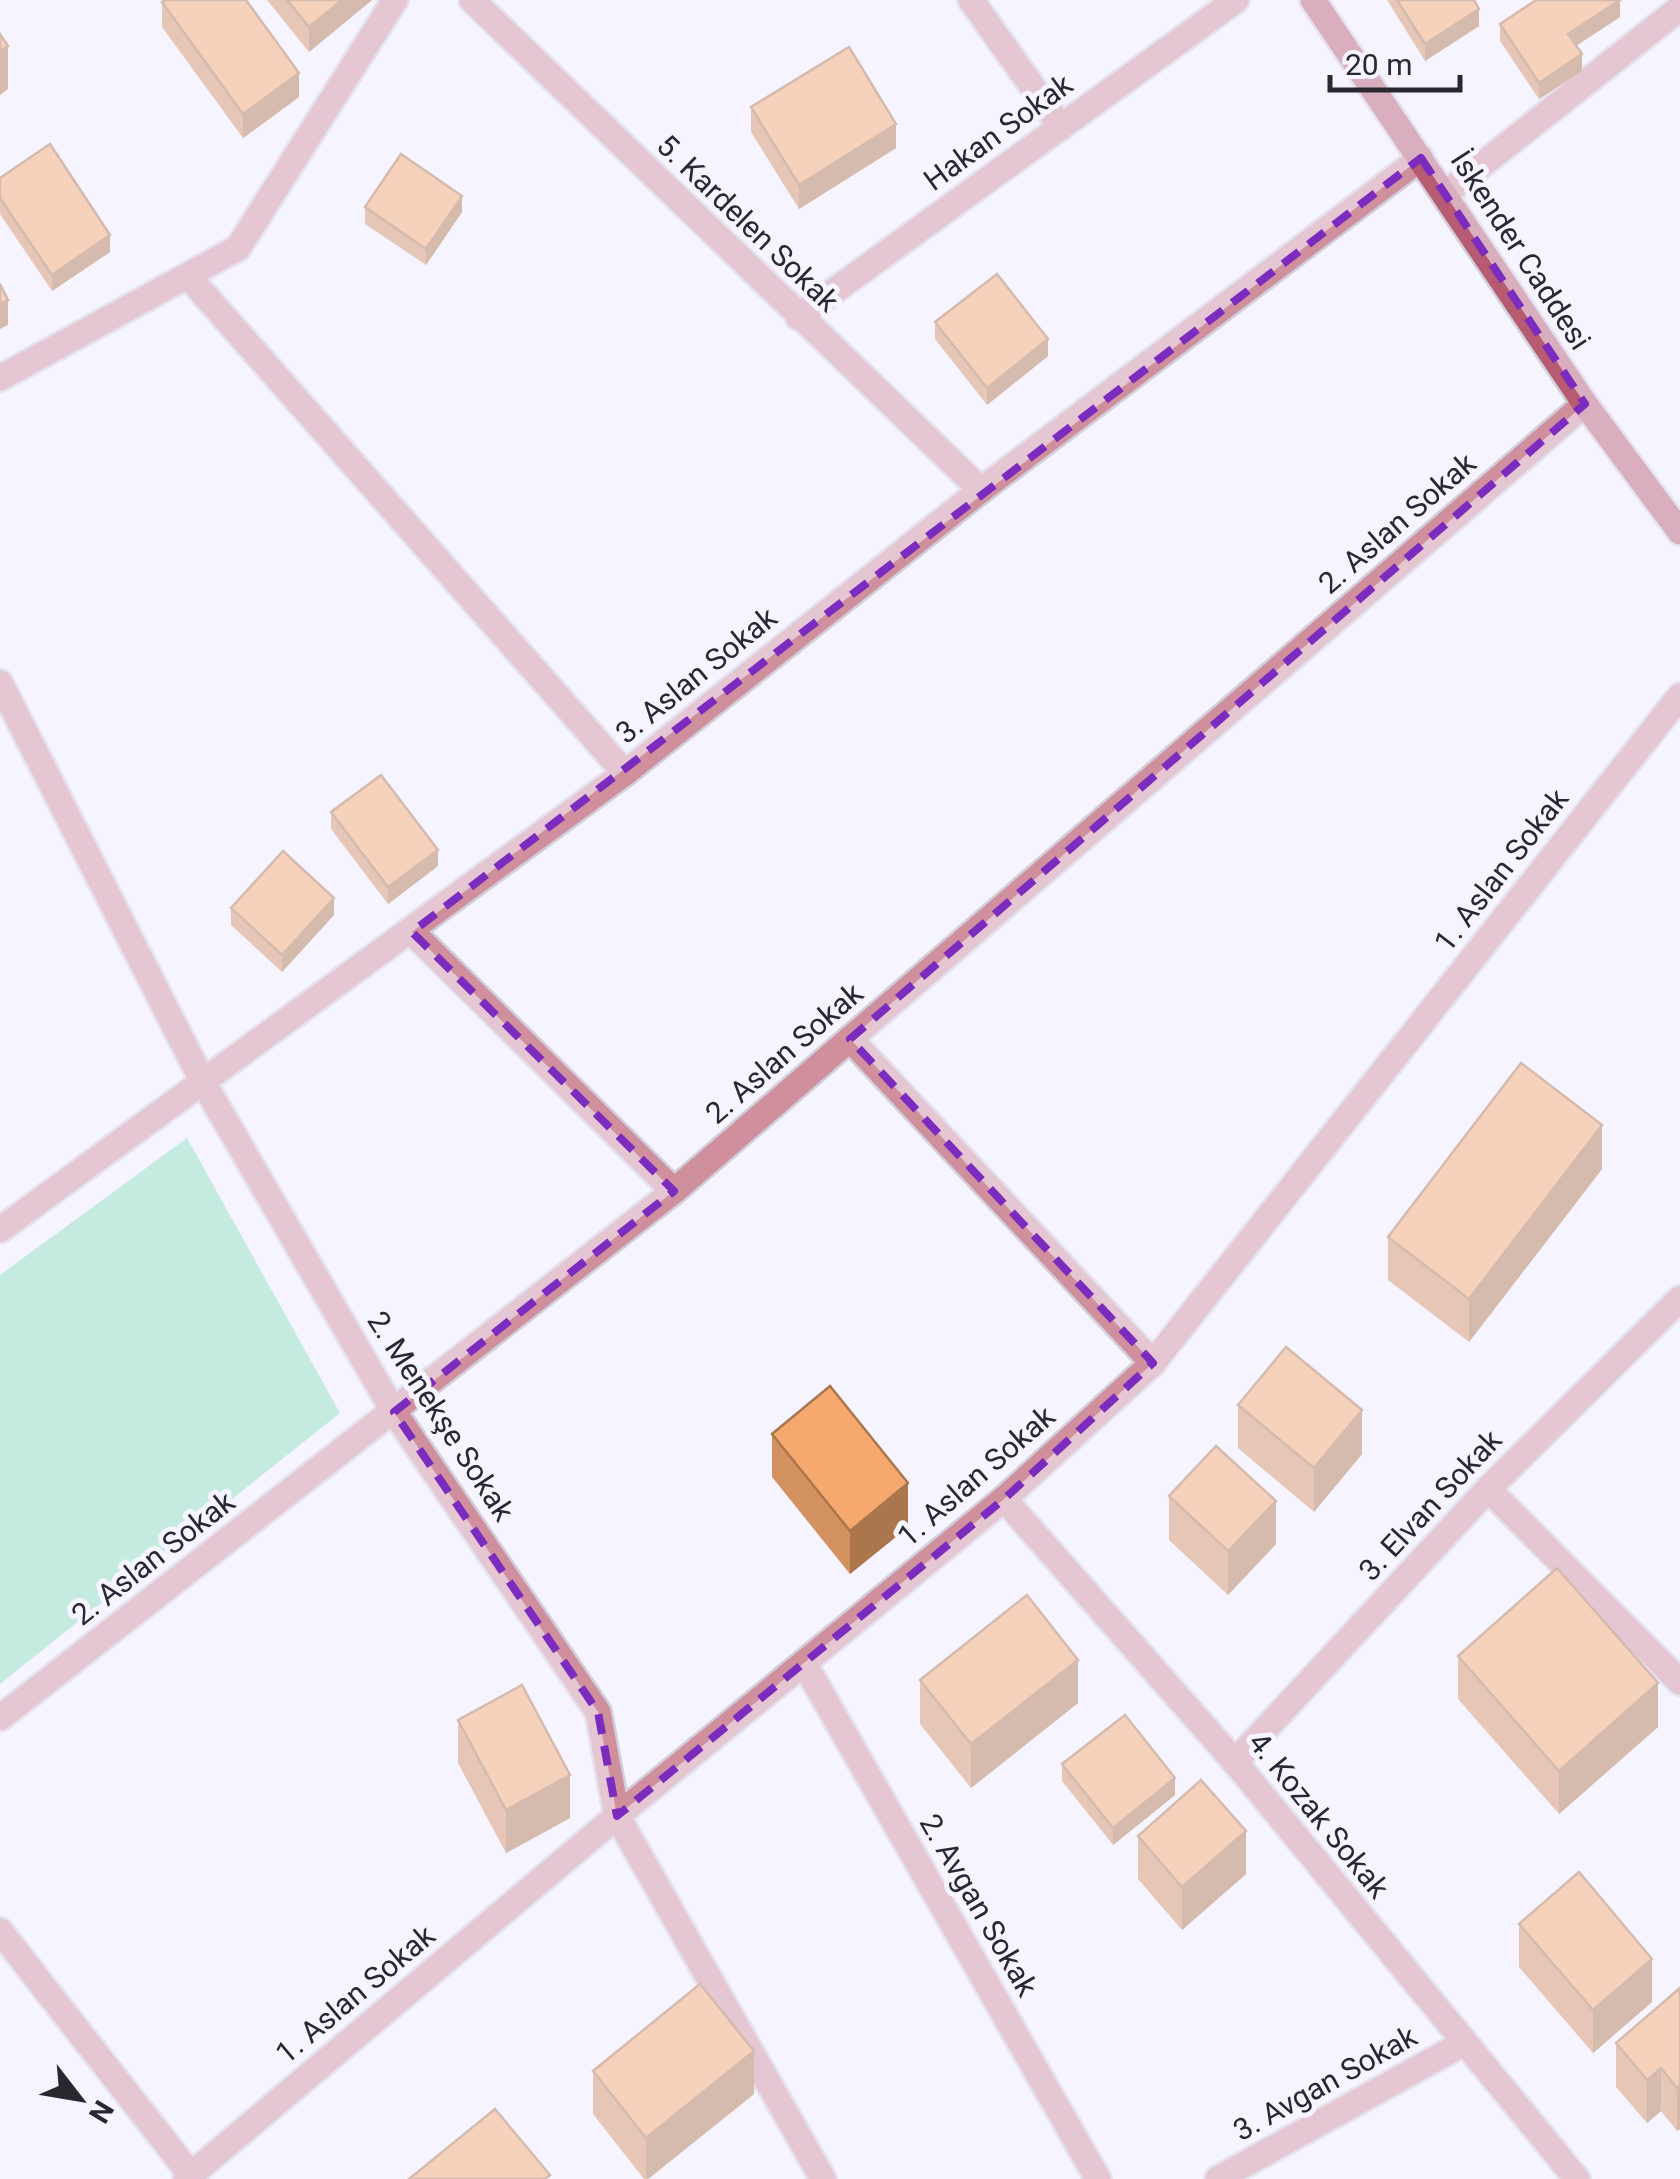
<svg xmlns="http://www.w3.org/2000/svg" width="1680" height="2179" viewBox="0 0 1680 2179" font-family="Roboto,sans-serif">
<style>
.green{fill:#8be0ba}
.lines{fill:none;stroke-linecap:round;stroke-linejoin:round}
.street-casing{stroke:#d0cfda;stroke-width:30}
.secondary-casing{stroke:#d0cfda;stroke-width:30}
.street{stroke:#d08f9d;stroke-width:25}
.secondary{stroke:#b75b73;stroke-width:25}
.wall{fill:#d3915f}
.shaded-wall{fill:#ac764d}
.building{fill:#f5a96e;stroke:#ac764d;stroke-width:2.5}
.marked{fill:none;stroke:#7b2cbf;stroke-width:8;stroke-dasharray:20 12;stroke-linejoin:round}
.labels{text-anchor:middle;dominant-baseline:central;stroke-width:10;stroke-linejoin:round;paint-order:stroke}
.street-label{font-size:30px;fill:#29282f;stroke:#f5f4ff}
</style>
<rect width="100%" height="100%" fill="#f5f4ff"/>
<polygon class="green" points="187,1138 340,1413 0,1684 0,1275"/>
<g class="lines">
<g class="street-casing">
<g id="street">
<polyline points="472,0 981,490"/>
<polyline points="971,0 1061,127"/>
<polyline points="1445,194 1680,8"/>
<polyline points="188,276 625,773"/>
<polyline points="798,317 1236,0"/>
<polyline points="0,378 238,248 395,0"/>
<polyline points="0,683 203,1082 394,1412 598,1712 617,1816 823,2179"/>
<polyline points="412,932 674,1191"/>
<polyline points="850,1039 1153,1363"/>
<polyline points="0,1230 625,773 981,490 1421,158"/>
<polyline points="1488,1489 1680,1682"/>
<polyline points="1004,1499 1235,1762 1577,2179"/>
<polyline points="804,1663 1098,2179"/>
<polyline points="0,1718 674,1191 1585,404"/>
<polyline points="1235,1762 1488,1489 1680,1299"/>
<polyline points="0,1931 194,2179"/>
<polyline points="186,2179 617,1816 1004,1499 1153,1363 1680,696"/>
<polyline points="1218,2179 1464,2043"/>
</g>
</g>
<g class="secondary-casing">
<polyline id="secondary" points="1313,0 1585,404 1680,532"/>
</g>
<use href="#street" class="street"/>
<use href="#secondary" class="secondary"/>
</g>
<g class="wall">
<polygon points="267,0 372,0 309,52"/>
<polygon points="1387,0 1474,0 1479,26 1425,61"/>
<polygon points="162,2 299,97 243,138 162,27"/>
<polygon points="1620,17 1576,46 1582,71 1539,99 1500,41 1500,24"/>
<polygon points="751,107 896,148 799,209 751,132"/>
<polygon points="0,178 110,252 52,291 0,214"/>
<polygon points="365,207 462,212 426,265 365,224"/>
<polygon points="935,322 1048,356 987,405 935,339"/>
<polygon points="331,812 438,866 388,904 331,829"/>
<polygon points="231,908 334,915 282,972 231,925"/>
<polygon points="1602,1169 1469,1342 1388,1280 1388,1237"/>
<polygon points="1238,1405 1362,1454 1314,1512 1238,1448"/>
<polygon points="772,1434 908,1527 850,1574 772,1477"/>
<polygon points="1169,1496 1276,1544 1228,1595 1169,1540"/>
<polygon points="1458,1656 1658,1727 1559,1814 1458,1699"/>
<polygon points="920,1680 1078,1703 971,1788 920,1724"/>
<polygon points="458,1720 570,1818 506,1853 458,1763"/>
<polygon points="1062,1764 1175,1795 1113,1845 1062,1781"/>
<polygon points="1138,1836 1246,1874 1182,1930 1138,1879"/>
<polygon points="1519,1924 1652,2002 1593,2053 1519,1967"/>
<polygon points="1680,1988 1677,2131 1661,2111 1647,2123 1616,2087 1616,2043"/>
<polygon points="593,2071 754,2094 648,2179 644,2179 593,2114"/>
</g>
<g class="shaded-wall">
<polygon points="342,0 372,0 309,52 309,27"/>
<polygon points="1620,0 1620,17 1568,51 1568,34"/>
<polygon points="1479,9 1479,26 1425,61 1425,44"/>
<polygon points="8,46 8,89 0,95 0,51"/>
<polygon points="1582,54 1582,71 1539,99 1539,83"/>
<polygon points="299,73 299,97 243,138 243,114"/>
<polygon points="896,124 896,148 799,209 799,185"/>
<polygon points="462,196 462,212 426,265 426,249"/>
<polygon points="110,235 110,252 52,291 52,275"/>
<polygon points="8,300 8,325 0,329 0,304"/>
<polygon points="1048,339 1048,356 987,405 987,388"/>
<polygon points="438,850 438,866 388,904 388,887"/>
<polygon points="334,898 334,915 282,972 282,955"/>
<polygon points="1602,1125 1602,1169 1469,1342 1469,1299"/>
<polygon points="1362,1410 1362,1454 1314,1512 1314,1468"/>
<polygon points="908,1483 908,1527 850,1574 850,1531"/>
<polygon points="1276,1501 1276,1544 1228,1595 1228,1551"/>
<polygon points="1078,1660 1078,1703 971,1788 971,1744"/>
<polygon points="1658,1683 1658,1727 1559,1814 1559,1771"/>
<polygon points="570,1775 570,1818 506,1853 506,1810"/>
<polygon points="1175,1778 1175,1795 1113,1845 1113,1828"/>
<polygon points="1246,1831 1246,1874 1182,1930 1182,1887"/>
<polygon points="1652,1959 1652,2002 1593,2053 1593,2010"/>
<polygon points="754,2051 754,2094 648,2179 646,2179 646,2138"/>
<polygon points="1661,2068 1661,2111 1647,2123 1647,2080"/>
<polygon points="1680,2085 1680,2129 1677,2131 1677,2088"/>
</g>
<g class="building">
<polygon points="165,0 246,0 299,73 243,114 162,2"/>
<polygon points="287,0 342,0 309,27"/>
<polygon points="1397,0 1474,0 1479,9 1425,44"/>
<polygon points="1536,0 1620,0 1568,34 1582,54 1539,83 1500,24"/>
<polygon points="0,34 8,46 0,51"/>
<polygon points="849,47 896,124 799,185 751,107"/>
<polygon points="50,144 110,235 52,275 0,198 0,178"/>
<polygon points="401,154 462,196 426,249 365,207"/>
<polygon points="997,274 1048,339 987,388 935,322"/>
<polygon points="0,284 8,300 0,304"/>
<polygon points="381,775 438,850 388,887 331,812"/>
<polygon points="283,851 334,898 282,955 231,908"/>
<polygon points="1521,1063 1602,1125 1469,1299 1388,1237"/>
<polygon points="1286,1347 1362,1410 1314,1468 1238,1405"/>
<polygon points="830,1386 908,1483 850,1531 772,1434"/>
<polygon points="1216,1446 1276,1501 1228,1551 1169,1496"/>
<polygon points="1557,1568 1658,1683 1559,1771 1458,1656"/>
<polygon points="1027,1595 1078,1660 971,1744 920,1680"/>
<polygon points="522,1685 570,1775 506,1810 458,1720"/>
<polygon points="1125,1715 1175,1778 1113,1828 1062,1764"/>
<polygon points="1201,1780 1246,1831 1182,1887 1138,1836"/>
<polygon points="1579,1872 1652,1959 1593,2010 1519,1924"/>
<polygon points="700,1984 754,2051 646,2138 593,2071"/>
<polygon points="1680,1988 1680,2085 1677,2088 1661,2068 1647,2080 1616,2043"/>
<polygon points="495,2109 550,2175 545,2179 409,2179"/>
</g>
<path d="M0 0H1680V2179H0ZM1421,158L1585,404L850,1039L1153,1363L1004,1499L617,1816L598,1712L394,1412L674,1191L412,932Z" fill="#f5f4ff" fill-opacity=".55" fill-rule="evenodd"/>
<path class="marked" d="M1421,158L1585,404L850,1039L1153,1363L1004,1499L617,1816L598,1712L394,1412L674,1191L412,932Z"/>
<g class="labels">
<g class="street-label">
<text transform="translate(998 132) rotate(-36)">Hakan Sokak</text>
<text transform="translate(748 223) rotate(44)">5. Kardelen Sokak</text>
<text transform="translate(1521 250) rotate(57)">İskender Caddesi</text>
<text transform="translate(1397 523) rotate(-41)">2. Aslan Sokak</text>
<text transform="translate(696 675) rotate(-39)">3. Aslan Sokak</text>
<text transform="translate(1501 870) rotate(-52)">1. Aslan Sokak</text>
<text transform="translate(784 1053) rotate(-41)">2. Aslan Sokak</text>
<text transform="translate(441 1416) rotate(57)">2. Menekşe Sokak</text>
<text transform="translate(976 1476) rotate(-41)">1. Aslan Sokak</text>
<text transform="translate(1430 1505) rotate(-47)">3. Elvan Sokak</text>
<text transform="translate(153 1558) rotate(-38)">2. Aslan Sokak</text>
<text transform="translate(1319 1815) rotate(51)">4. Kozak Sokak</text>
<text transform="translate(979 1905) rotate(60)">2. Avgan Sokak</text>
<text transform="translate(355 1994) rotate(-40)">1. Aslan Sokak</text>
<text transform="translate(1325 2083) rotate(-29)">3. Avgan Sokak</text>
</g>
</g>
<g transform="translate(80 2099) rotate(121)" stroke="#f5f4ff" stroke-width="8" paint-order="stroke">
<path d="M0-8L18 38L0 25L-18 38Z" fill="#29282f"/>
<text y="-15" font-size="28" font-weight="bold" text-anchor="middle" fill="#29282f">N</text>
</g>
<path d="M1330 75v15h130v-15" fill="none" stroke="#29282f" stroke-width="5"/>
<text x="1345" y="75" font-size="30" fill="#29282f" stroke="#f5f4ff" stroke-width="8" paint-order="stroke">20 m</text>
</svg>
